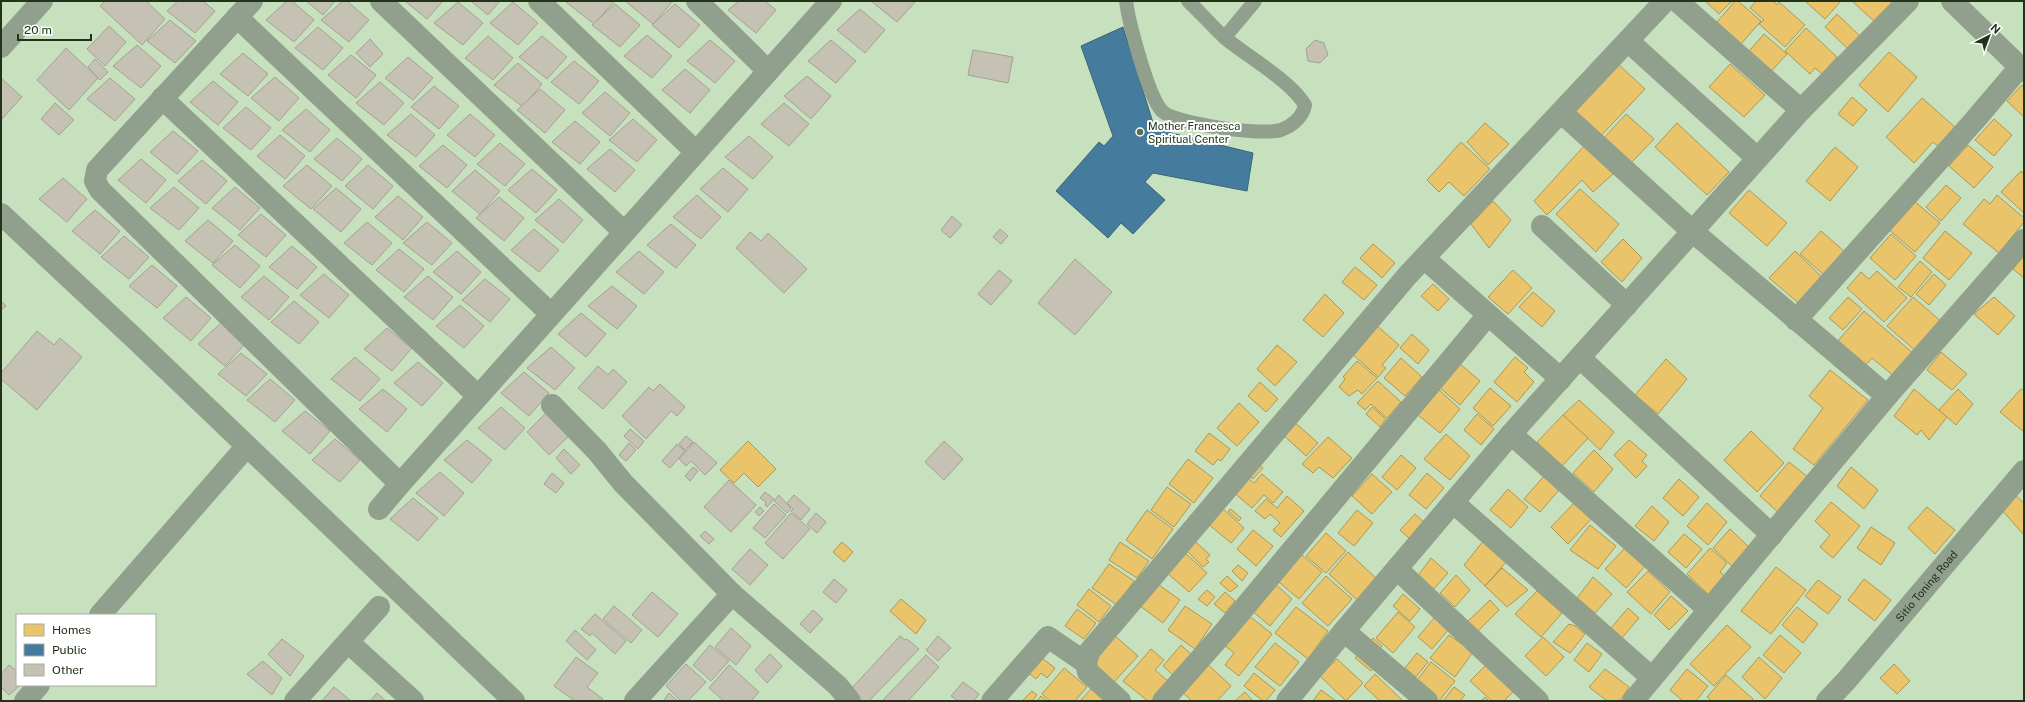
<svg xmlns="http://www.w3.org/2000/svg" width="2025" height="702" viewBox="0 0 2025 702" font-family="'Public Sans',sans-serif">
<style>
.homes{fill:#e9c46a;stroke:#ad9852}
.public{fill:#457b9d;stroke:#3a6575}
.building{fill:#c5c2b3;stroke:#a4a192}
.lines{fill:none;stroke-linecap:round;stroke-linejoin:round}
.service{stroke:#919f8d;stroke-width:14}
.minor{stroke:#919f8d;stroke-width:22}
.poi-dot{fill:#5b7053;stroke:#fff;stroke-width:1.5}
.labels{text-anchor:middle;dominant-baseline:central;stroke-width:4;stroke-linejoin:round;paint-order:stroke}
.poi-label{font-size:11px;fill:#213319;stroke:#fff;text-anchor:start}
.street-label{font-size:11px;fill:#213319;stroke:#fff}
</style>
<rect width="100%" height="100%" fill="#c7e1be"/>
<g class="homes">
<polygon points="1705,1 1732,1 1719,14"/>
<polygon points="1735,1 1738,1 1761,21 1741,44 1717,22"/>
<polygon points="1756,1 1773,1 1777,5 1779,2 1805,25 1785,47 1759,24 1764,20 1750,8"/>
<polygon points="1805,1 1841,1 1825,19"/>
<polygon points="1852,1 1894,1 1875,22"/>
<polygon points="1837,14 1862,38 1849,50 1825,27"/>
<polygon points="1806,28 1837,57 1822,74 1815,68 1810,74 1785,51"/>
<polygon points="1764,34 1787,54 1765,78 1743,58"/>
<polygon points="1889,52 1917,77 1888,112 1859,85"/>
<polygon points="1617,63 1645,89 1598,139 1571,113"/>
<polygon points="1730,64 1765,95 1744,117 1709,87"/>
<polygon points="2022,85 2024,87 2024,117 2007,101"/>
<polygon points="1852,97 1867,110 1853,126 1838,114"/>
<polygon points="1922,98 1956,128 1939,147 1933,142 1914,163 1886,137"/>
<polygon points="1626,114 1654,139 1629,165 1602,140"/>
<polygon points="1994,119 2012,135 1994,156 1975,140"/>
<polygon points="1485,123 1509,144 1488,165 1467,142"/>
<polygon points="1677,123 1729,172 1707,195 1655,147"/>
<polygon points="1461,142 1490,169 1464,196 1449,182 1439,192 1427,180"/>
<polygon points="1968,145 1993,167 1974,188 1949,166"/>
<polygon points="1584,146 1613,174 1593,192 1582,180 1547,215 1534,201"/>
<polygon points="1835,147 1858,167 1830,201 1806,181"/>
<polygon points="2021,171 2024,174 2024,213 2001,192"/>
<polygon points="1946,185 1961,198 1941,221 1926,207"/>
<polygon points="1580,189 1619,224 1596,252 1556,214"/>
<polygon points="1749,190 1787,223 1767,246 1729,213"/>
<polygon points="1997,195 2024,218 2024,222 1999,253 1963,224 1984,199 1990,204"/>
<polygon points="1913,200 1940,223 1915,252 1888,229"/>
<polygon points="1493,201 1511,220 1489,248 1471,224"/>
<polygon points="1821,231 1844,251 1824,275 1800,254"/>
<polygon points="1945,231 1972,253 1949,280 1923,258"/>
<polygon points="1891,234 1916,256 1895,280 1870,258"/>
<polygon points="1623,239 1642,258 1622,282 1601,262"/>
<polygon points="1373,244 1395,263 1382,278 1360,258"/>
<polygon points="1795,251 1825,280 1802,306 1769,278"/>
<polygon points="2024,255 2024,278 2013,269"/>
<polygon points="1920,261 1932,272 1911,297 1898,287"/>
<polygon points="1355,267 1377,285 1364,300 1342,282"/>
<polygon points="1513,270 1532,288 1508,314 1488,297"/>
<polygon points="1877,271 1907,298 1884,322 1847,288 1861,272 1869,279"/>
<polygon points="1934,274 1946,285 1929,305 1916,294"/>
<polygon points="1433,284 1449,299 1438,311 1421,296"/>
<polygon points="1533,292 1555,311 1542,327 1519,307"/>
<polygon points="1325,294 1344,313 1323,337 1303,320"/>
<polygon points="1848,297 1862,309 1843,330 1829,318"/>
<polygon points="1913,297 1943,323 1917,352 1887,326"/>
<polygon points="1994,297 2015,316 1998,335 1974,314"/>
<polygon points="1864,311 1914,354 1895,377 1872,358 1864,367 1836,343"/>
<polygon points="1375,324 1399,345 1382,365 1386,368 1378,377 1350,352"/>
<polygon points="1412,334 1429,350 1418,364 1400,348"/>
<polygon points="1277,345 1297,362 1275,386 1257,369"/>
<polygon points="1941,352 1967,374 1952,390 1927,370"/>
<polygon points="1515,357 1528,368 1524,372 1534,382 1517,402 1494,382"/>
<polygon points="1401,358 1422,377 1405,396 1384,378"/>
<polygon points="1666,359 1687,379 1658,414 1635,395"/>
<polygon points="1357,361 1377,378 1362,394 1358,390 1349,396 1339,387 1345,379 1343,377"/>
<polygon points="1459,363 1480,381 1460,405 1439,387"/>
<polygon points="1830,370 1868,400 1814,465 1793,449 1823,408 1809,396"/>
<polygon points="1378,381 1401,402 1387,418 1371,404 1365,410 1357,403"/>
<polygon points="1260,382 1278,399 1266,412 1248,396"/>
<polygon points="1490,388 1511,406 1493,426 1473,408"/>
<polygon points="1914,389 1947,417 1929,440 1921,430 1917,435 1894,416"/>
<polygon points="1958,389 1973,404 1956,425 1939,410"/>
<polygon points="2021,389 2024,391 2024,432 2000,412"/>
<polygon points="1439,390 1460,409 1440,433 1418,415"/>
<polygon points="1579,400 1614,432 1600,450 1563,415"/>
<polygon points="1239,403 1259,422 1237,446 1217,428"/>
<polygon points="1372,407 1386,419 1380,427 1366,414"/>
<polygon points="1477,414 1494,429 1481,445 1464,430"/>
<polygon points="1563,415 1588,438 1562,466 1537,442"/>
<polygon points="1291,419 1318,443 1306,456 1280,432"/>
<polygon points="1751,431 1784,463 1757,492 1724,460"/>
<polygon points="1209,433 1230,449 1221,461 1218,459 1213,465 1195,451"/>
<polygon points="1446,434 1470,456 1450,480 1424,459"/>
<polygon points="1328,437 1352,458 1333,478 1319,467 1313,473 1302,464"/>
<polygon points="1629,440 1647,455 1642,461 1647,466 1636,478 1614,455"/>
<polygon points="748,441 776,469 758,487 744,473 734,483 720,470"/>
<polygon points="1594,450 1613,469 1594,492 1573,473"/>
<polygon points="1401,455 1416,468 1397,490 1382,477"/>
<polygon points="1188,459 1213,478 1194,503 1169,484"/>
<polygon points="1789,462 1809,478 1779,513 1760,496"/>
<polygon points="1258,464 1263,468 1253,479 1248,475"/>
<polygon points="1851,467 1878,490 1864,509 1837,486"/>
<polygon points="1427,473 1444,488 1426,509 1409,495"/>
<polygon points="1262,474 1283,492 1273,503 1264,495 1252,508 1233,492 1246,477 1254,483"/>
<polygon points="1372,474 1392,492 1372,514 1352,496"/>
<polygon points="1544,476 1559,490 1540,512 1524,499"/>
<polygon points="1679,479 1699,497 1683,516 1663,498"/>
<polygon points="1167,487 1191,504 1174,527 1151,510"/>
<polygon points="1508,489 1528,507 1511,528 1490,510"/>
<polygon points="2015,495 2024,503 2024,535 2001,509"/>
<polygon points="1287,496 1304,511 1281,537 1273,530 1280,523 1270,514 1265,519 1255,511 1266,499 1277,508"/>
<polygon points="1576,501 1594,516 1568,544 1551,527"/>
<polygon points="1831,502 1860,526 1833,558 1820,547 1830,535 1815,521"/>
<polygon points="1707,503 1727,522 1708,545 1687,526"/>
<polygon points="1652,506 1669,522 1654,541 1635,526"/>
<polygon points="1221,507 1244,528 1231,543 1207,523"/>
<polygon points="1927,507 1955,530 1935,554 1908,528"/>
<polygon points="1231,509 1241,518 1239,521 1228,511"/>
<polygon points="1147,510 1173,529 1152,559 1126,540"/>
<polygon points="1357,510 1373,523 1354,546 1338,533"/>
<polygon points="1415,514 1426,524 1411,540 1400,530"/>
<polygon points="1590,525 1616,546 1598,569 1570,550"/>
<polygon points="1871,527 1895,543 1881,565 1857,548"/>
<polygon points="1730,529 1750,548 1733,567 1713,548"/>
<polygon points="1253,530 1273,546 1256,566 1237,549"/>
<polygon points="1326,533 1346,551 1326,573 1306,556"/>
<polygon points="1684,534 1702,549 1686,568 1668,552"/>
<polygon points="1484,540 1508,560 1485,586 1464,565"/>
<polygon points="842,542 853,552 844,562 833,552"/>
<polygon points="1120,542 1149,561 1137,578 1109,560"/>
<polygon points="1196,542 1210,555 1206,559 1209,562 1203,567 1187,551"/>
<polygon points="1626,547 1646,565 1626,588 1605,569"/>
<polygon points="1710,548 1727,563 1720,572 1726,577 1711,597 1687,574"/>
<polygon points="1297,551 1322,572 1299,599 1274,578"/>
<polygon points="1184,552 1207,573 1189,592 1166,572"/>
<polygon points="1348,552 1377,579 1357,600 1329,574"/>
<polygon points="1431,558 1448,573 1432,591 1417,577"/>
<polygon points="1109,564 1134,581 1117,605 1092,588"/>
<polygon points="1238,565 1248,573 1242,581 1232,571"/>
<polygon points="1776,567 1806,590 1771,634 1741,611"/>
<polygon points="1502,568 1528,590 1507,607 1485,586"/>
<polygon points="1648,571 1670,592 1651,614 1627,592"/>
<polygon points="1456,575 1470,590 1455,607 1440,593"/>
<polygon points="1227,576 1238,586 1230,592 1220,583"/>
<polygon points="1326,576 1352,599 1328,626 1302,603"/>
<polygon points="1593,577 1612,594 1595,613 1577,598"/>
<polygon points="1864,579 1891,600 1875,621 1848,600"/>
<polygon points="1818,580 1841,597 1828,614 1805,596"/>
<polygon points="1155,582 1180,600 1163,623 1139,605"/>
<polygon points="1274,583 1292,599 1270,626 1251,610"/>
<polygon points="1089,589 1111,606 1099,622 1077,605"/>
<polygon points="1207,590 1215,597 1207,606 1198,599"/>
<polygon points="1537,591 1562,613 1541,637 1515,614"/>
<polygon points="1225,592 1235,601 1225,613 1214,604"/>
<polygon points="1403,594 1420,609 1410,621 1393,606"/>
<polygon points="1671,596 1688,611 1669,630 1654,615"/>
<polygon points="901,599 926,620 916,634 890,611"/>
<polygon points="1490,600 1499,610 1476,633 1466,623"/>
<polygon points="1185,606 1212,624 1195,649 1168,630"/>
<polygon points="1296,607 1328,631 1308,659 1275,633"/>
<polygon points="1797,607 1818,624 1803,643 1782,625"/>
<polygon points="1628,608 1639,618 1622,638 1611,628"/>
<polygon points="1077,609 1096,623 1084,639 1065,626"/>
<polygon points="1440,611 1454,623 1432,649 1418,637"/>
<polygon points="1398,612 1415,627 1393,653 1376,638"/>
<polygon points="1247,614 1272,634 1239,676 1225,665 1234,653 1223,644"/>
<polygon points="1569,624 1575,626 1585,634 1570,653 1553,642"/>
<polygon points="1727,625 1751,647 1714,686 1690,664"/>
<polygon points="1114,635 1138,656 1114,682 1091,660"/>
<polygon points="1449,635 1473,652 1455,677 1430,658"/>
<polygon points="1780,635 1801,653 1784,673 1763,655"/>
<polygon points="1543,637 1564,657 1546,676 1525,656"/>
<polygon points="1373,638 1382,646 1377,652 1367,645"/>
<polygon points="1275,643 1299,662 1280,686 1255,667"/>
<polygon points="1587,643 1602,654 1589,672 1574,660"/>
<polygon points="1181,645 1192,655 1173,675 1163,666"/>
<polygon points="1151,649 1164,660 1155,670 1169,682 1153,701 1148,701 1123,681"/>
<polygon points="1361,652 1376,666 1371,671 1355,658"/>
<polygon points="1417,653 1428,662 1416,677 1405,668"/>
<polygon points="1038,655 1055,668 1047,678 1041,673 1036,679 1026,671"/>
<polygon points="1759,657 1782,678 1765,699 1742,677"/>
<polygon points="1337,659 1363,683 1346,701 1320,676"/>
<polygon points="1205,662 1231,686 1217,701 1192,701 1180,690"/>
<polygon points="1431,662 1455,681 1439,701 1430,701 1412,687"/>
<polygon points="1487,664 1514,691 1504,701 1492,701 1470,681"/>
<polygon points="1894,664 1910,681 1897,694 1880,678"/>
<polygon points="1064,668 1087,687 1075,701 1050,701 1042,694"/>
<polygon points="1605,669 1629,687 1620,701 1607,701 1589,687"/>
<polygon points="1687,669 1708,686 1696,701 1683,701 1670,690"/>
<polygon points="1254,673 1275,690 1266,701 1263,701 1244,686"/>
<polygon points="1375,674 1403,701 1380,701 1364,686"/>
<polygon points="1726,675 1753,699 1752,701 1712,701 1707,697"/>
<polygon points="1094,686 1111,701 1080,701"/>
<polygon points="1454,687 1465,695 1460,701 1443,701"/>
<polygon points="1321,690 1336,701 1313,701"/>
<polygon points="1032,691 1037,695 1032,701 1022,701"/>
<polygon points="1245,692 1253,701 1235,701"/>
<polygon points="1041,696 1047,701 1037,701"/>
<polygon points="1485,697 1489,701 1481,701"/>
</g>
<polygon class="public" points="1123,27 1155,129 1253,153 1247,191 1153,173 1145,182 1165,200 1133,234 1121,223 1108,238 1056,191 1099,142 1104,146 1113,136 1081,46"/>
<g class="building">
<polygon points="105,1 146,1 165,19 142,45 100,6"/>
<polygon points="178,1 203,1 215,11 195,33 167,11"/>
<polygon points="287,1 292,1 314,20 294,42 266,20"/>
<polygon points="306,1 335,1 323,15"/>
<polygon points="343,1 347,1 369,20 349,42 321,20"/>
<polygon points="405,1 443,1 427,19"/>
<polygon points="471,1 500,1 488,15"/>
<polygon points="568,1 613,1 614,2 594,24 566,2"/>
<polygon points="625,1 673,1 653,24"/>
<polygon points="739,1 765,1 776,10 756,33 728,10"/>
<polygon points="871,1 916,1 897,22"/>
<polygon points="458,2 483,23 463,45 434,23"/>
<polygon points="513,2 538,23 518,45 490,23"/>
<polygon points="615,4 640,25 620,47 592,25"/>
<polygon points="675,4 700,25 679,48 652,25"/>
<polygon points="860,9 885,30 865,53 837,30"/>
<polygon points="170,20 196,41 175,63 147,41"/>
<polygon points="109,26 126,42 105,66 87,49"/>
<polygon points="318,27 343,48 323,70 295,48"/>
<polygon points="647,35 672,56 652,78 624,56"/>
<polygon points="488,36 513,58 493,80 465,58"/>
<polygon points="542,36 567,57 547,79 519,57"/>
<polygon points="370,39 383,54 370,67 356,53"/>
<polygon points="710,40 735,61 715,83 687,61"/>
<polygon points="831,40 856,61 836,83 808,61"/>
<polygon points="1315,40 1324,43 1328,55 1320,63 1308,61 1306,49"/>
<polygon points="137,45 161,66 141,88 113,66"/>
<polygon points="66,48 98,78 69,110 37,80"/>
<polygon points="973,50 1013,57 1008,83 968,75"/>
<polygon points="243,53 268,74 248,96 220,74"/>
<polygon points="351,55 376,75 356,98 328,75"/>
<polygon points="408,57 433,78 413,100 385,78"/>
<polygon points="95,59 108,72 100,80 88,67"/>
<polygon points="574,61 599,81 579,104 551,82"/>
<polygon points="518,63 542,84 523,107 494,85"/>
<polygon points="685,69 710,90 690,113 662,90"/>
<polygon points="807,76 831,96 811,119 784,96"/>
<polygon points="275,77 299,98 279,121 251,98"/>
<polygon points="1,78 22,97 1,120"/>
<polygon points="110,78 135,99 115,121 87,99"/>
<polygon points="213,81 238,102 218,125 190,102"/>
<polygon points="380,82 404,103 384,125 356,103"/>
<polygon points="434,86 459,106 439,129 411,107"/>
<polygon points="540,89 565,110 545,133 517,110"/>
<polygon points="605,92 630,113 610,136 582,113"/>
<polygon points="55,103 74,120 59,135 41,119"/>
<polygon points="784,103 809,124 789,146 761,124"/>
<polygon points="246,107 271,128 251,150 223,128"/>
<polygon points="306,109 330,130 310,152 282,130"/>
<polygon points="411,114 435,135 416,157 387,135"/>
<polygon points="470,114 495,135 475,157 447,135"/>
<polygon points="633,119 657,140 637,162 609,140"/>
<polygon points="575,121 600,142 580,164 552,142"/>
<polygon points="173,131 198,151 177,174 150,152"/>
<polygon points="280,135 305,156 285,179 257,156"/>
<polygon points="749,136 773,157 753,179 725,157"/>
<polygon points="337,138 362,159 342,181 314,159"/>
<polygon points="500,143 525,164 505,186 477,164"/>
<polygon points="443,145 467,165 447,188 419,166"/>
<polygon points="610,149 635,170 615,192 587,169"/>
<polygon points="141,159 166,180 146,203 118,180"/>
<polygon points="202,160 227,181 206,204 178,181"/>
<polygon points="307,165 332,186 311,209 283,186"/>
<polygon points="368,165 393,186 373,209 345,186"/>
<polygon points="723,168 748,189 728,212 700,189"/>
<polygon points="532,169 557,190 536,213 508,190"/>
<polygon points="475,170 500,191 480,214 452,191"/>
<polygon points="63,178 87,199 67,222 39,199"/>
<polygon points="174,187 199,208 179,230 150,208"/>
<polygon points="235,187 260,208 240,230 212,208"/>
<polygon points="336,188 361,209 341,232 313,209"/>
<polygon points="697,195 721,217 701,239 673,217"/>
<polygon points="398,196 423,217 403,240 375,217"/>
<polygon points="499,197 524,218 504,241 476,218"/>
<polygon points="559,199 583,220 563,243 535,220"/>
<polygon points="95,210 120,231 100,254 72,231"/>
<polygon points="261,214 286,235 266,257 238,235"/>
<polygon points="952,216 962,225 950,238 941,230"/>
<polygon points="208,220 233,241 213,263 185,241"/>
<polygon points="367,222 392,243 372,265 344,243"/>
<polygon points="427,222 452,243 432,265 403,243"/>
<polygon points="671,224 696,245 676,268 647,245"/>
<polygon points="534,229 559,250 539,272 511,250"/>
<polygon points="1000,229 1008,236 1001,244 993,237"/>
<polygon points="750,232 761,241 768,233 807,269 784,293 736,248"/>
<polygon points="124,236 149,257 129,279 101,257"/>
<polygon points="235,245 260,266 240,288 212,265"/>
<polygon points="292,246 317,267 297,289 269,267"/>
<polygon points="399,249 424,269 404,292 376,270"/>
<polygon points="457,251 481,272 461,294 433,272"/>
<polygon points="639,251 664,272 644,294 616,272"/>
<polygon points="1075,259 1112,292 1075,335 1038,303"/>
<polygon points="152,265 177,286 157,308 129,286"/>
<polygon points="999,270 1012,281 991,305 978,294"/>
<polygon points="324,274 349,295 329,318 300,295"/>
<polygon points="264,276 289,297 269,320 241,297"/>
<polygon points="428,276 453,297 433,320 404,297"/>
<polygon points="485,279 510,299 490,322 462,300"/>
<polygon points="612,286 637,306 617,329 588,306"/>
<polygon points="186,297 211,318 191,341 163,318"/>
<polygon points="1,301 6,306 1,310"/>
<polygon points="294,301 319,322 299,344 271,322"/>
<polygon points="460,305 484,326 464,348 436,326"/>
<polygon points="581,313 606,334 586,357 558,334"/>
<polygon points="221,323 245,344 225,366 198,344"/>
<polygon points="387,328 412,348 392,371 364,349"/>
<polygon points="37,331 54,345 60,338 82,357 37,410 1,379 1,373"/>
<polygon points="551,347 575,368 555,390 527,368"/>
<polygon points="241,353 267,374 246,396 218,374"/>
<polygon points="355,357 380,379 360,401 331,379"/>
<polygon points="418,362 443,383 422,406 394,383"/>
<polygon points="598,366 608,375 613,369 627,382 603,409 578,388"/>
<polygon points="524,372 549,393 529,416 501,393"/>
<polygon points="270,379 295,400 275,422 247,400"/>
<polygon points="660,384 685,407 677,416 671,411 646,439 622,416 649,387 653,391"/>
<polygon points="383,389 407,409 387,432 359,409"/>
<polygon points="501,407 525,428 505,450 478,428"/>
<polygon points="305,411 330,431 310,454 282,431"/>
<polygon points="547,412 570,435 549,455 527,432"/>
<polygon points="630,429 644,441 638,449 624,436"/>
<polygon points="686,436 693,442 685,450 679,444"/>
<polygon points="335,439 360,460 340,482 312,460"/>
<polygon points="467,440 492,460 472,483 444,460"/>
<polygon points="944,441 963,459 944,480 925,462"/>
<polygon points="694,442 717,463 705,475 691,461 686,466 679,459"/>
<polygon points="629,443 636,450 626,461 619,455"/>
<polygon points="677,444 685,451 670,468 662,461"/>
<polygon points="564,449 580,465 571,474 556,458"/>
<polygon points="693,467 698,471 690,481 685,476"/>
<polygon points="440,472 464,493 444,516 416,493"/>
<polygon points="552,473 564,483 556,493 544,484"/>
<polygon points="729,480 756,505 731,532 704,507"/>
<polygon points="765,492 774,499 767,507 765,505 766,502 760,498"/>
<polygon points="779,495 791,509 787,513 774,501"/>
<polygon points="794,495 810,509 801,520 791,511 793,509 787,503"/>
<polygon points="413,498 438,518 418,541 390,519"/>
<polygon points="774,504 786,515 765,538 753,528"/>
<polygon points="760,507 764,511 759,516 755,512"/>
<polygon points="791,513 810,529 783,559 765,543"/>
<polygon points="816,513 826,522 817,533 807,524"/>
<polygon points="705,531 714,539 709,544 700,536"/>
<polygon points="750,549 768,565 750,585 732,569"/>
<polygon points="834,579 847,590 836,603 823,592"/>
<polygon points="652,592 678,614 658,637 632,615"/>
<polygon points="614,606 642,630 631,643 603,619"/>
<polygon points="813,610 823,619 810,633 800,624"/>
<polygon points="595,614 626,641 615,654 592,633 590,636 581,629"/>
<polygon points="731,628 751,646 736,665 715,647"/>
<polygon points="575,630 596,650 587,660 566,641"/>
<polygon points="900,636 905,640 907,639 919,649 869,701 857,701 850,690"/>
<polygon points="938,636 951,648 938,661 926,650"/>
<polygon points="282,639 304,656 290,676 268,654"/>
<polygon points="710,645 729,661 711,681 693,665"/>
<polygon points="770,654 782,666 767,683 755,670"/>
<polygon points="926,655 939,667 908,701 882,701"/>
<polygon points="576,657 598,673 587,687 603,699 601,701 575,701 554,686"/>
<polygon points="263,661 282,678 272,695 247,674"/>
<polygon points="686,664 706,682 688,701 681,701 666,686"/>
<polygon points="9,665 17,671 17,685 20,685 9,695 1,687 1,674"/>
<polygon points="729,665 759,692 751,701 724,701 709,688"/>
<polygon points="963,682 979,694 974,701 958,701 951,696"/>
<polygon points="334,687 351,701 322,701"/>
<polygon points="377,693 386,701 370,701"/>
<polygon points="669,693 678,701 663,701"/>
</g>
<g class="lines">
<g class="service">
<path d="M1126,1C1129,23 1148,96 1162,111C1174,124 1263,136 1281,130C1292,126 1303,117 1305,105C1291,81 1248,57 1225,38C1212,26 1201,13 1188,1"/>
<polyline points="1225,37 1255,1"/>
</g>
<g class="minor">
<polyline points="252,1 97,170 95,181 100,190 400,484 831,1"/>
<polyline points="381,1 624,232"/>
<polyline points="539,1 696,152"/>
<polyline points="697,1 768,71"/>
<polyline points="1677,1 1801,110"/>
<polyline points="1952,1 2024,71"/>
<polyline points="237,17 551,314"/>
<polyline points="1628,41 1757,158"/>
<polyline points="1,47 42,1"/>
<polyline points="162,98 478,396"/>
<polyline points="1561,112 1692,231 1887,396"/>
<polyline points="1,214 133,337 514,701"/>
<polyline points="1542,226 1627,305"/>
<polyline points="1424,258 1561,379"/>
<polyline points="1796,320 1974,121 2020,67"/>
<polyline points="1580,358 1772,535"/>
<polyline points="552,405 597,451 623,483 732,594 838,686 850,701"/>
<polyline points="1511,434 1709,610"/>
<polyline points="1454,503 1652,678"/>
<polyline points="379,509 400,484"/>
<polyline points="1397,569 1538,701"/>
<polyline points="100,615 247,446"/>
<polyline points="1344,631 1427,701"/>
<polyline points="348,642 413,701"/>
<polyline points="25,701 39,685"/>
<polyline points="295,701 379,607"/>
<polyline points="635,701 732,594"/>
<polyline points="992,701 1048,637 1086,663"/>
<polyline points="1120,701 1088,672 1086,663 1089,652 1407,276 1665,1"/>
<polyline points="1163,701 1224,632 1488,315"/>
<polyline points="1287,701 1344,631 1511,434 1801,110 1908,1"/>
<polyline points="1633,701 1887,396 2024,240"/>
<path id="s1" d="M1827,701L1846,681L2024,471"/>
</g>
</g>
<circle class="poi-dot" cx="1140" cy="132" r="4"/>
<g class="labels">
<g class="poi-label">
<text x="1148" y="126">Mother Francesca<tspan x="1148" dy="13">Spiritual Center</tspan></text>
</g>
<g class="street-label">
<text stroke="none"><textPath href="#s1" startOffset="152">Sitio Toning Road</textPath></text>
</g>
</g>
<rect width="2025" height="702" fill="none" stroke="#213319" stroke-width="4"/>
<rect x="16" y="614" width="140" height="72" fill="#ffffff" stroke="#a6ada3"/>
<rect x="24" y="624" width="20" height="12" fill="#e9c46a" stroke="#a6ada3"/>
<text x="52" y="634" font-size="12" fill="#213319">Homes</text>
<rect x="24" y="644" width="20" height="12" fill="#457b9d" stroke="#a6ada3"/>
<text x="52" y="654" font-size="12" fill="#213319">Public</text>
<rect x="24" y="664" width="20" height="12" fill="#c5c2b3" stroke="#a6ada3"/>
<text x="52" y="674" font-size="12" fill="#213319">Other</text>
<g transform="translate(1989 36) rotate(42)" stroke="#ffffff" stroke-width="3" paint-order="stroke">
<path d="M0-3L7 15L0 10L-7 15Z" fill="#213319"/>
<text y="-6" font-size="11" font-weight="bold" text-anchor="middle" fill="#213319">N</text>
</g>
<path d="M18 34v6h73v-6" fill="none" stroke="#213319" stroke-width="2"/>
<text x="24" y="34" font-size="12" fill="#213319" stroke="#ffffff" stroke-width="3" paint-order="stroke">20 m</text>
</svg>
